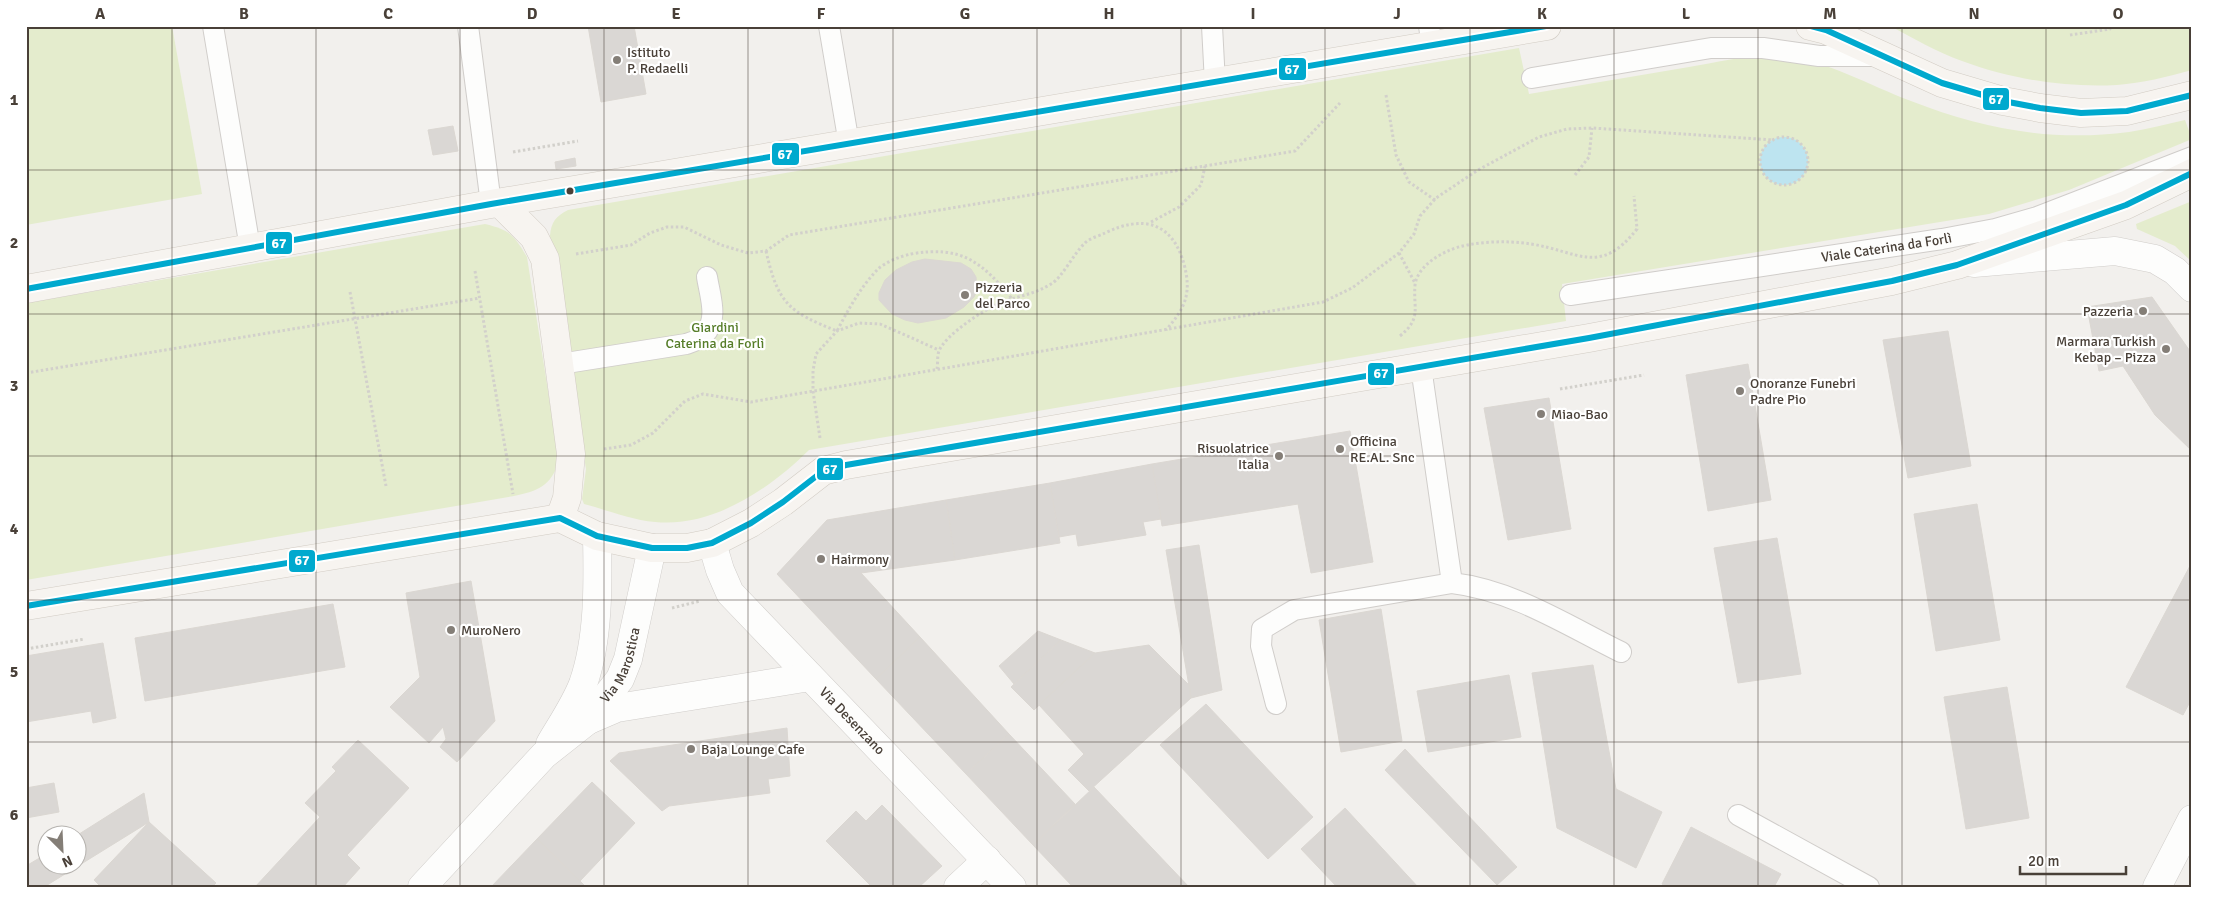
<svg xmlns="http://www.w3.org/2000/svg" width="2218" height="913" viewBox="0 0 2218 913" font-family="Signika,sans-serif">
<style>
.green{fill:#e4eccd}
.water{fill:#bde4f0}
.building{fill:#dad7d4;stroke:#dbd7d2}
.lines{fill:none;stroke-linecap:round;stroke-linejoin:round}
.lane-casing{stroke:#d0cdca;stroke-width:22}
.street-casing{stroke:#d0cdca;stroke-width:29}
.secondary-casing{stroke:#d2ccc4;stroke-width:29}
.path{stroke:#d2d0cb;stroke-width:3;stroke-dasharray:2.5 2.5;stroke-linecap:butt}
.lane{stroke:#fdfdfc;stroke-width:20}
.street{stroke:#fdfdfc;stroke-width:28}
.secondary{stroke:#f7f4f0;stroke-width:28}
.bus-1-casing{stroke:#fff;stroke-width:10}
.bus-1{stroke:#00a9ce;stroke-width:6}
.grid{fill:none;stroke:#494038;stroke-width:1;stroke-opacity:0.55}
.poi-dot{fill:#847e77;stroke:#fff;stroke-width:2}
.bus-dot{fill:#494038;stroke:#fff;stroke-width:2}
.labels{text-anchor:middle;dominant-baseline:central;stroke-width:4.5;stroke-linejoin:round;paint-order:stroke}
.poi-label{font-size:14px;fill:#494038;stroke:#fff;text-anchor:start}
.street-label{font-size:14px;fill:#494038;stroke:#fff}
.park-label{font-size:14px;fill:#567d29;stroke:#fff}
.line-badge{stroke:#fff;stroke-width:2}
.badge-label{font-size:14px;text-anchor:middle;font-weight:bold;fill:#fff}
.neatline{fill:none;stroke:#494038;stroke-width:2}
.grid-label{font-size:16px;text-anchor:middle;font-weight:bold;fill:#494038}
</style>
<rect width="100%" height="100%" fill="#f2f0ed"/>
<g class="green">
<polygon points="26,26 172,26 202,194 26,225"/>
<path d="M1890,26H2192V70C2167,77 2142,83 2117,85C2066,88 2010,79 1962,61C1937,52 1913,38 1890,26Z"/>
<path d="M1519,48L1529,94C1582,85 1636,76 1689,67C1719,62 1752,53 1783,56C1829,61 1868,85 1911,101C1983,129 2051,142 2129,132C2148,129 2166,124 2185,120L2192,139L2069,190L1989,214L1562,284L1566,321L809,450C770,489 712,528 655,522C631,520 607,510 584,504L582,499L586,469L550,236C551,222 556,216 568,210Z"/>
<polygon points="2192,201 2192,262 2175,246 2137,229 2136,224"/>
<path d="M485,224C510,230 514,235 527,257L559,461C551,486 538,491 514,496L26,580V303Z"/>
</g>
<circle class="water" cx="1784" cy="161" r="24"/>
<g class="building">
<polygon points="588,26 634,26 646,94 601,102"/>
<polygon points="453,126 458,151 433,155 428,130"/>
<polygon points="575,158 576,166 556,169 555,162"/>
<polygon points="925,259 961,263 971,269 976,277 977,290 974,297 964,307 946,318 918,323 905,320 892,314 879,300 879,293 885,280 896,270 912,262"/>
<polygon points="2152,297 2192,354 2192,451 2155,415 2123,366 2099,371 2087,307"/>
<polygon points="1948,331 1971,466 1908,478 1883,340"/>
<polygon points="1748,364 1771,500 1708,511 1686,375"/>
<polygon points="1549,398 1571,529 1508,540 1484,408"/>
<polygon points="1350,431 1373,562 1311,573 1298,504 1162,526 1152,464"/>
<polygon points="1152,464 1161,519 1143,522 1146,535 1078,546 1076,534 1059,537 1050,483"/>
<polygon points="1050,483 1060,543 955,560 946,500"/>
<polygon points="946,500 955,560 861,573 920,637 876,679 777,574 827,520"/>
<polygon points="1977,504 2000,640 1936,651 1914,514"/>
<polygon points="1777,538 1801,674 1738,683 1714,548"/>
<polygon points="1199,545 1222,690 1191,698 1166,550"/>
<polygon points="2192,562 2192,698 2183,715 2126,687"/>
<polygon points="471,581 495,721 457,762 440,747 446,739 443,727 429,743 390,707 420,677 406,593"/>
<polygon points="333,604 345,667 145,701 135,638"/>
<polygon points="1381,609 1402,741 1341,752 1319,620"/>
<polygon points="1038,631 1061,640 1014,684 999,666"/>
<polygon points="920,637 1009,734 966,774 876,679"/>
<polygon points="1061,640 1095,653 1034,710 1011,687"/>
<polygon points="103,643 116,718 93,723 91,711 26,722 26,656"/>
<polygon points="1149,645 1189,685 1191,698 1089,791 1068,770 1084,754 1039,705 1095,653"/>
<polygon points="1593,665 1616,789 1662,812 1636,868 1557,828 1532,673"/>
<polygon points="1509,675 1521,737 1428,752 1417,691"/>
<polygon points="2007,687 2029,818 1966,829 1944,697"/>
<polygon points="1206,704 1313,817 1268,859 1160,745"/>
<polygon points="787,728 790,776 768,779 770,793 669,806 662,811 610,761 619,753"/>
<polygon points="1009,734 1075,804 1033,845 966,774"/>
<polygon points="358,740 409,788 347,855 360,868 343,887 255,887 320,817 305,803 336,771 332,767"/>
<polygon points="1405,749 1517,867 1497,885 1385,770"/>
<polygon points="592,782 635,823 580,881 537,839"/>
<polygon points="54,783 59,812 26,818 26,788"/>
<polygon points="1094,787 1189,887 1073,887 1033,845"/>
<polygon points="144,793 149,822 44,887 26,887 26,866 48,853 48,866 78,866 78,836 76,836"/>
<polygon points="882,805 942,866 919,887 872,887 826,841 856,811 866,821"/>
<polygon points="1345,808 1418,887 1337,887 1301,849"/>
<polygon points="149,822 216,883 212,887 101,887 94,880"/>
<polygon points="1691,827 1781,874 1774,887 1667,887 1662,884"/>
<polygon points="537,839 580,881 586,887 491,887"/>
</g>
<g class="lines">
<g class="lane-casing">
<g id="lane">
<polyline points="213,26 250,248"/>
<polyline points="468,26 491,204"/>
<polyline points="829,26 849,144"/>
<polyline points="1212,26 1215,83"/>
<polyline points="1429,26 1432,47"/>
<polyline points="1532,78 1711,48 1763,48 1819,56 1878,56"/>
<path id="s1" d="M1570,295L1942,239L1995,229L2037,217L2192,157"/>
<path d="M560,364L686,344C692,342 700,340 704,335C719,320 710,296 707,277"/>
<path d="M1421,367L1452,583C1513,590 1568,626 1621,652"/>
<polyline points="1276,704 1261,646 1262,629 1294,610 1452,583"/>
<polyline points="1738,815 1869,887"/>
</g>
</g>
<g class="street-casing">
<g id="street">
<polyline points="1974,263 2115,251 2155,259 2175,271 2192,288"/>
<path id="s2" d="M712,543L720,570L730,593L1012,887"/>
<polyline points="589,720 617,708 810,677"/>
<path d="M550,744C561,725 575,705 583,684C599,639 598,583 597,536"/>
<path id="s3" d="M422,887L544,755L587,721L620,679L628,659L652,548"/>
<polyline points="958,887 987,860"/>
<polyline points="2157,887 2192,819"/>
</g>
</g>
<g class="secondary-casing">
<g id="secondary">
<polyline points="1810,26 1826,30 1942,83 2003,101 2040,108 2081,113 2127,111 2192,95"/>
<polyline points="500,203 534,237 545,259 571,454 567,498 560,518"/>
<polyline points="26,289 491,204 1547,26"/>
<polyline points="26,606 560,518 597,536 652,548 687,548 712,543 751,523 783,502 823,471 846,465 1589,338 1892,281 1957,265 2126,205 2192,173"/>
</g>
</g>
<g class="path">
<polyline points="2070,35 2110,29 2109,26"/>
<polyline points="1386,95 1396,155 1409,182 1435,200"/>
<circle cx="1784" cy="161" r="24"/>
<polyline points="513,152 578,141"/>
<polyline points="1575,175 1589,157 1592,128"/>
<polyline points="1151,222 1179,207 1201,185 1205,166"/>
<path d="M766,251C778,304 789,312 837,331C848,310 860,288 877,270C885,262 901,256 911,254C962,245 982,262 1013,300"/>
<polyline points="1399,253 1415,283"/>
<polyline points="576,254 631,245 650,233 667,227 684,227 721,245 748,253 766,251 789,235 1295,151 1340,103"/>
<polyline points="475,271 513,494"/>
<polyline points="350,292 386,486"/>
<path d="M1400,336C1422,318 1413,309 1415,285C1417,269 1434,257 1448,251C1469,241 1508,240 1531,244C1578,251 1599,277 1637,229L1634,196"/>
<path d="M937,369C938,364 937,356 939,351C945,335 986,308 1002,302C1019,296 1035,294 1051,284C1062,278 1074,253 1085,243C1090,238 1099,236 1105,233C1142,215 1172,221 1184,264C1192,294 1185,308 1166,330"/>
<polyline points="26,373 480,298"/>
<polyline points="1560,389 1644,375"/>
<polyline points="820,438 813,391 813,371 816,354 837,331 859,323 880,324 939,350"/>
<polyline points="604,449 631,445 653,433 685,401 703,394 751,402 1323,302 1352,288 1399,253 1414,234 1420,216 1436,198 1478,170 1539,137 1567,129 1592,128 1774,140"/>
<polyline points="672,608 700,601"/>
<polyline points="26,649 85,639"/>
</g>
<use href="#lane" class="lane"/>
<use href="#street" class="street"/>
<use href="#secondary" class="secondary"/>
<g class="bus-1-casing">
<g id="bus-1">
<polyline points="1811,26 1826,30 1942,83 2003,101 2040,108 2081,113 2127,111 2192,95"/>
<polyline points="26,289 491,204 1546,26"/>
<polyline points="26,606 560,518 597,536 652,548 687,548 712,543 751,523 783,502 823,471 846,465 1589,338 1892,281 1957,265 2126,205 2192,173"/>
</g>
</g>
<use href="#bus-1" class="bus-1"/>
</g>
<path class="grid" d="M172,26V887M316,26V887M460,26V887M604,26V887M748,26V887M893,26V887M1037,26V887M1181,26V887M1325,26V887M1470,26V887M1614,26V887M1758,26V887M1902,26V887M2046,26V887M26,170H2192M26,314H2192M26,456H2192M26,600H2192M26,742H2192"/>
<g class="poi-dot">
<circle cx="617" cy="60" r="5"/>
<circle cx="965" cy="295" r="5"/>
<circle cx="2143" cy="311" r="5"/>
<circle cx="2166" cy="349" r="5"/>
<circle cx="1740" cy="391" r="5"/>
<circle cx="1541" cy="414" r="5"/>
<circle cx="1340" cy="449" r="5"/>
<circle cx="1279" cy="456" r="5"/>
<circle cx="821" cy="559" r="5"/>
<circle cx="451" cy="630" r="5"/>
<circle cx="691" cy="749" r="5"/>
</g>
<circle class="bus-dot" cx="570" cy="191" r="4.5"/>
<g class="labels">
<g class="poi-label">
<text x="627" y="52">Istituto<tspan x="627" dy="16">P. Redaelli</tspan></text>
<text x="975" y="287">Pizzeria<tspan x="975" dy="16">del Parco</tspan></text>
<text x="2133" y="311" text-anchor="end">Pazzeria</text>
<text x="2156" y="341" text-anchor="end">Marmara Turkish<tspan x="2156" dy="16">Kebap – Pizza</tspan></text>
<text x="1750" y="383">Onoranze Funebri<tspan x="1750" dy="16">Padre Pio</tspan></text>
<text x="1551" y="414">Miao-Bao</text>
<text x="1350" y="441">Officina<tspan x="1350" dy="16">RE.AL. Snc</tspan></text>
<text x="1269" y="448" text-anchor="end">Risuolatrice<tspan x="1269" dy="16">Italia</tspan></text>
<text x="831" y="559">Hairmony</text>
<text x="461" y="630">MuroNero</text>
<text x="701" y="749">Baja Lounge Cafe</text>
</g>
<g class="street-label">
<text stroke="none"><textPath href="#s1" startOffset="320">Viale Caterina da Forlì</textPath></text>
<text stroke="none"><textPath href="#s3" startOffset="301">Via Marostica</textPath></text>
<text stroke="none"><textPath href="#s2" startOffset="230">Via Desenzano</textPath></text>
</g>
<g class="park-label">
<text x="715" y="327">Giardini<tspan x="715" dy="16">Caterina da Forlì</tspan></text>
</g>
</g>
<g class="line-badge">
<rect x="1278" y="57" width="29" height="24" rx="5" fill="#00a9ce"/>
<rect x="1982" y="87" width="28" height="24" rx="5" fill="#00a9ce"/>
<rect x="771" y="142" width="29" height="24" rx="5" fill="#00a9ce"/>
<rect x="265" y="231" width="28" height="24" rx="5" fill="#00a9ce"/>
<rect x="1367" y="362" width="28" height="24" rx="5" fill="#00a9ce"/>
<rect x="816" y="457" width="28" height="24" rx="5" fill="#00a9ce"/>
<rect x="288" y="549" width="28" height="24" rx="5" fill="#00a9ce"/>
</g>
<g class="badge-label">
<text x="1292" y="74">67</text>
<text x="1996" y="104">67</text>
<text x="785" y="159">67</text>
<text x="279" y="248">67</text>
<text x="1381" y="378">67</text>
<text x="830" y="474">67</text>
<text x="302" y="565">67</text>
</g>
<rect width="2218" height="913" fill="none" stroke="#ffffff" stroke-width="55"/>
<g transform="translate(62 850) rotate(156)"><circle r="24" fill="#ffffff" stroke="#b6b3af"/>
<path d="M0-4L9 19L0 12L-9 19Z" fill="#847e77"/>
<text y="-8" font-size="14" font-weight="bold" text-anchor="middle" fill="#494038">N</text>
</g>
<path d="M2020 866v8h106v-8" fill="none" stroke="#494038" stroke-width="2.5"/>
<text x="2028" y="866" font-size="15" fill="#494038" stroke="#ffffff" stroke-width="4" paint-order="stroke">20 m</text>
<rect x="28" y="28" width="2162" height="858" class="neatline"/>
<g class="grid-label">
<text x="100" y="19">A</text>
<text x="244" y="19">B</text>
<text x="388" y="19">C</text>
<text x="532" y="19">D</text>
<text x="676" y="19">E</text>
<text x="821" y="19">F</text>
<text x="965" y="19">G</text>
<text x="1109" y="19">H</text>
<text x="1253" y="19">I</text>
<text x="1397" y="19">J</text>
<text x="1542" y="19">K</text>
<text x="1686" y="19">L</text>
<text x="1830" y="19">M</text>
<text x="1974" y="19">N</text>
<text x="2118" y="19">O</text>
<text x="14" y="105">1</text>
<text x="14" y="248">2</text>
<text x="14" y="391">3</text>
<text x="14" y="534">4</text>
<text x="14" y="677">5</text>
<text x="14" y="820">6</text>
</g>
</svg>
